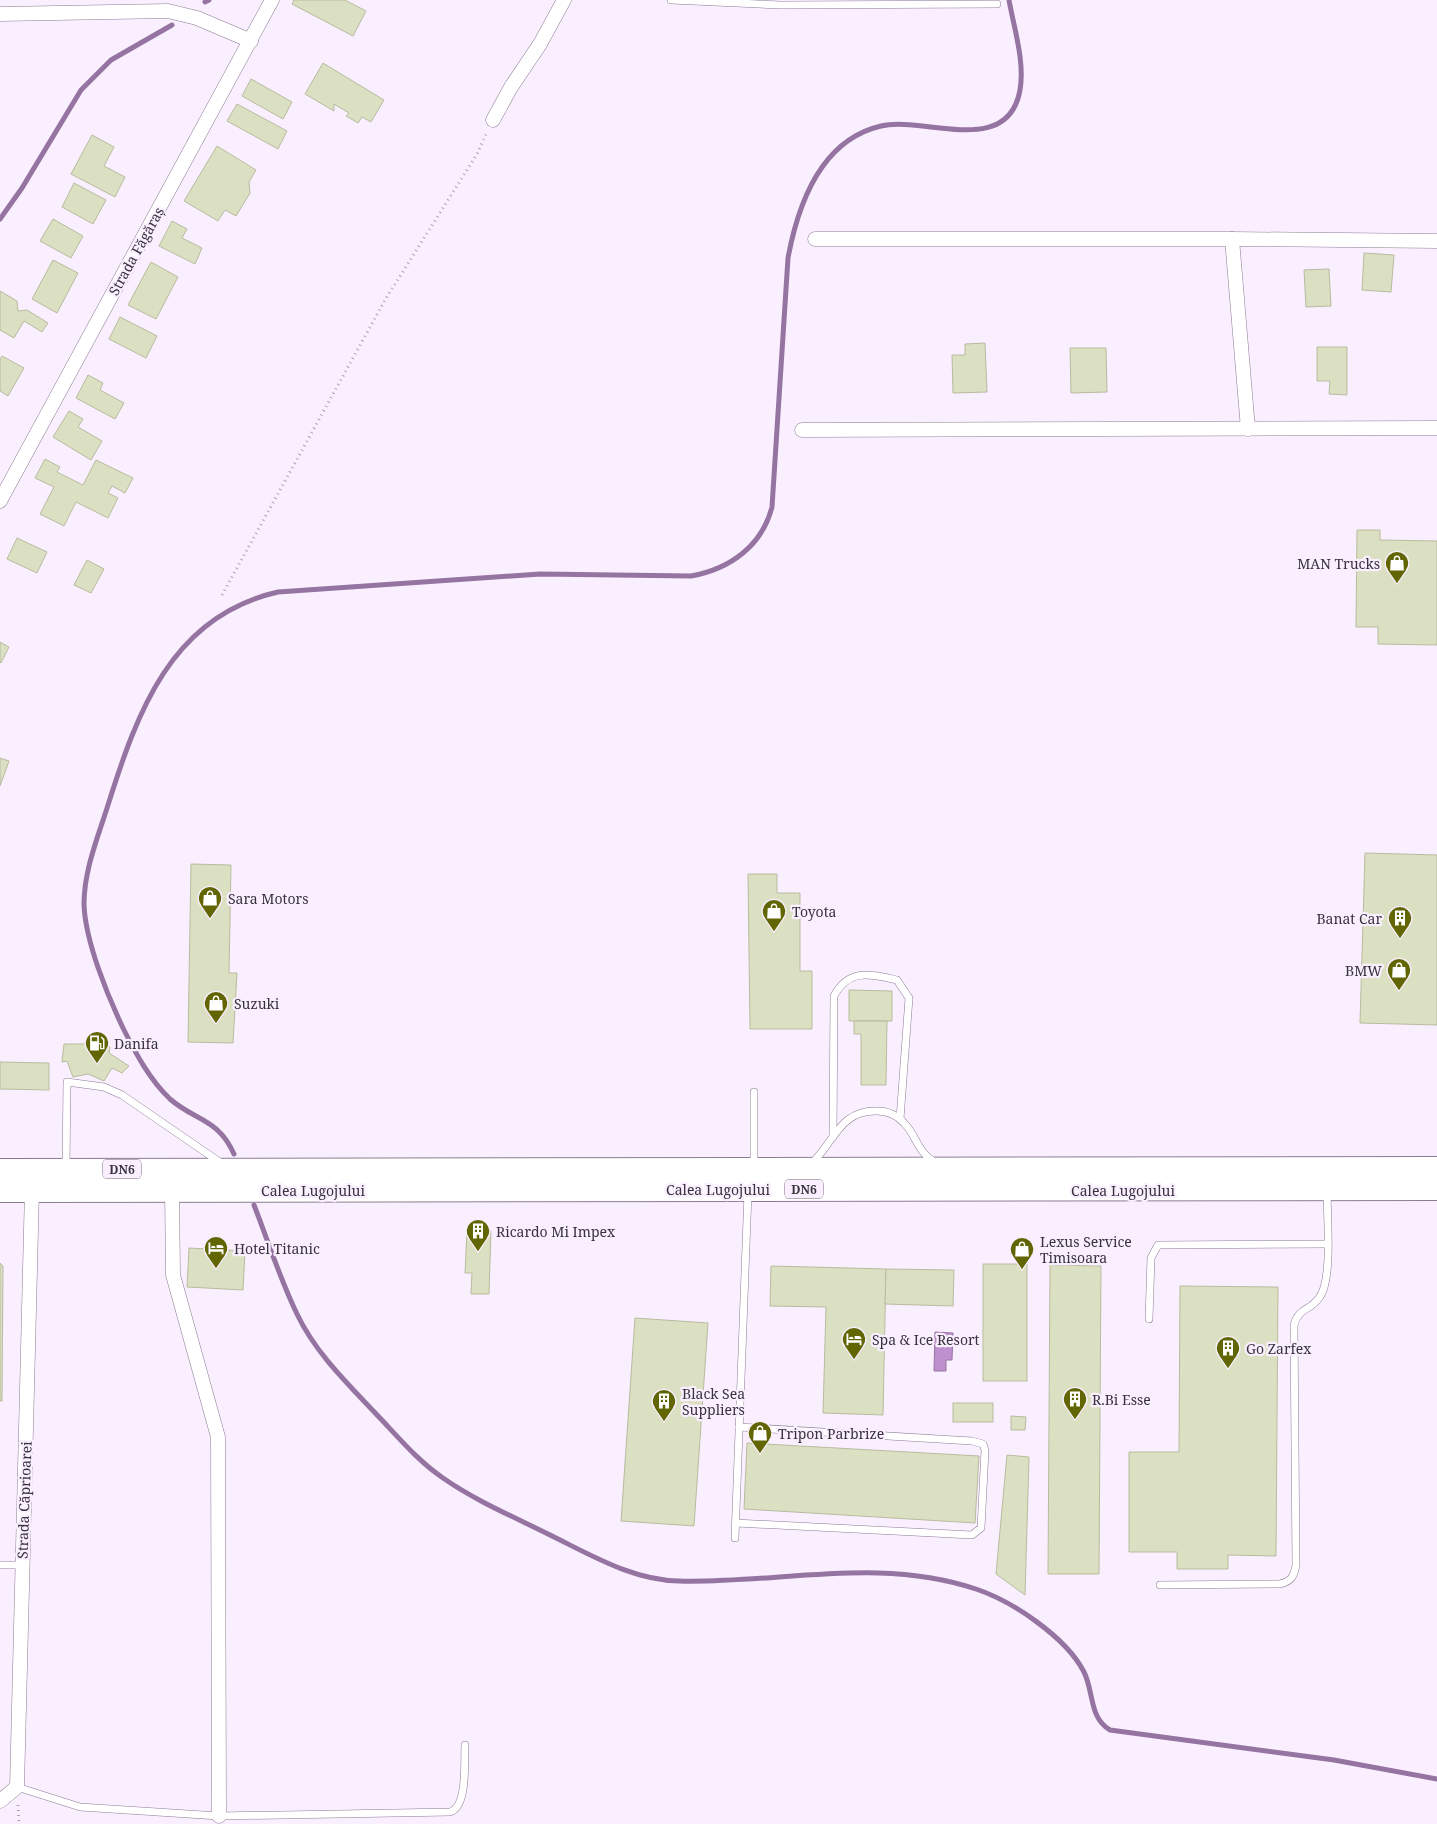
<svg xmlns="http://www.w3.org/2000/svg" width="1437" height="1824" viewBox="0 0 1437 1824" font-family="'Noto Serif',serif">
<style>
.water{fill:#be91ce;stroke:#9674a2}
.lines{fill:none;stroke-linecap:round;stroke-linejoin:round}
.stream{stroke:#9674a2;stroke-width:5}
.building{fill:#dce0c2;stroke:#b8bb9f}
.lane-casing{stroke:#8c7c92;stroke-width:8}
.street-casing{stroke:#8c7c92;stroke-width:15}
.primary-casing{stroke:#8c7c92;stroke-width:24}
.path{stroke:#ada4b1;stroke-width:3;stroke-dasharray:1 4;stroke-linecap:butt}
.lane{stroke:#fff;stroke-width:7}
.street{stroke:#fff;stroke-width:14}
.primary{stroke:#fff;stroke-width:22}
.labels{text-anchor:middle;dominant-baseline:central;stroke-width:4.5;stroke-linejoin:round;paint-order:stroke}
.shield{fill:#faefff;stroke:#736b76;stroke-width:1}
.shield-label{font-size:12px;font-weight:bold;fill:#39323c}
.street-label{font-size:14px;fill:#39323c;stroke:#faefff}
.poi-label{font-size:14px;fill:#39323c;stroke:#faefff;text-anchor:start}
</style>
<rect width="100%" height="100%" fill="#faefff"/>
<polygon class="water" points="935,1332 953,1333 952,1360 946,1360 946,1371 934,1371"/>
<g class="lines">
<g class="stream">
<polyline points="205,2 209,0"/>
<polyline points="0,219 22,188 81,90 111,60 172,25"/>
<path d="M234,1154C218,1118 195,1121 170,1099C150,1080 136,1054 124,1030C108,997 85,941 84,904C84,870 98,837 108,805C137,713 171,616 278,592L540,574L691,576C730,569 762,546 772,507L788,258C798,204 821,140 881,126C924,116 1008,158 1020,90C1025,62 1014,28 1009,0"/>
<path d="M254,1205C268,1241 280,1279 297,1314C316,1354 349,1385 379,1417C399,1438 418,1461 443,1478C476,1501 514,1517 550,1535C591,1555 632,1580 679,1581C778,1584 878,1556 976,1589C1012,1601 1066,1637 1084,1672C1094,1692 1089,1718 1110,1730L1334,1760L1437,1779"/>
</g>
</g>
<g class="building">
<polygon points="294,0 345,0 366,11 353,36 292,4"/>
<polygon points="323,63 384,100 371,122 362,117 358,123 346,116 349,113 334,104 334,111 305,94"/>
<polygon points="251,79 292,102 283,119 242,96"/>
<polygon points="237,104 287,131 278,149 227,121"/>
<polygon points="92,135 114,147 104,166 125,177 115,197 71,174"/>
<polygon points="217,146 256,170 249,182 250,193 236,216 225,210 218,221 184,201"/>
<polygon points="74,183 106,200 93,224 62,207"/>
<polygon points="53,219 83,236 71,258 40,241"/>
<polygon points="172,221 187,229 182,238 202,248 195,264 159,246"/>
<polygon points="1364,253 1394,255 1391,292 1362,290"/>
<polygon points="53,260 78,273 57,313 32,299"/>
<polygon points="151,262 178,277 156,319 128,305"/>
<polygon points="1329,269 1331,306 1306,307 1304,270"/>
<polygon points="0,291 17,301 18,311 27,310 48,323 42,332 24,321 14,338 0,330"/>
<polygon points="120,317 157,336 146,358 109,339"/>
<polygon points="985,343 987,392 953,393 952,355 965,355 965,344"/>
<polygon points="1317,347 1347,347 1347,395 1329,394 1330,381 1317,381"/>
<polygon points="1070,348 1106,348 1107,392 1071,393"/>
<polygon points="2,356 24,368 8,396 0,391 0,360"/>
<polygon points="88,375 103,383 100,390 124,403 115,419 76,398"/>
<polygon points="69,411 83,419 78,427 102,441 91,460 53,437"/>
<polygon points="45,459 60,467 57,472 83,485 96,460 133,478 125,493 112,486 108,493 118,498 108,518 76,502 64,526 40,514 54,487 35,478"/>
<polygon points="1357,530 1380,530 1380,540 1437,541 1437,645 1378,644 1378,627 1356,627"/>
<polygon points="17,538 47,552 37,573 7,559"/>
<polygon points="87,560 104,569 91,593 74,585"/>
<polygon points="0,642 9,647 1,663 0,662"/>
<polygon points="0,758 9,761 0,786"/>
<polygon points="1365,853 1437,855 1437,1025 1360,1023"/>
<polygon points="191,864 231,865 229,973 237,973 233,1043 188,1042"/>
<polygon points="748,874 777,874 777,893 800,893 800,971 812,971 812,1029 750,1029"/>
<polygon points="849,990 892,991 892,1021 849,1021"/>
<polygon points="854,1021 887,1021 886,1085 861,1085 861,1034 854,1034"/>
<polygon points="64,1044 96,1044 110,1047 109,1053 129,1066 122,1073 112,1068 104,1081 88,1074 73,1077 67,1061 62,1062"/>
<polygon points="0,1062 49,1063 49,1090 0,1089"/>
<polygon points="467,1230 491,1231 489,1294 471,1294 472,1273 465,1273"/>
<polygon points="189,1248 245,1251 243,1290 187,1287"/>
<polygon points="0,1263 3,1266 2,1401 0,1401"/>
<rect x="983" y="1264" width="44" height="117"/>
<polygon points="1050,1265 1101,1266 1099,1574 1048,1574"/>
<polygon points="771,1266 886,1269 883,1415 823,1413 826,1307 770,1306"/>
<polygon points="886,1269 954,1270 953,1306 885,1304"/>
<polygon points="1180,1286 1278,1287 1276,1556 1228,1555 1228,1569 1177,1569 1177,1552 1129,1552 1129,1452 1179,1452"/>
<polygon points="635,1318 708,1323 694,1526 621,1521"/>
<rect x="953" y="1403" width="40" height="19"/>
<polygon points="1011,1416 1026,1417 1025,1430 1011,1430"/>
<polygon points="747,1443 979,1456 975,1523 744,1509"/>
<polygon points="1007,1455 1029,1457 1025,1595 996,1574"/>
</g>
<g class="lines">
<g class="lane-casing">
<g id="lane">
<polyline points="671,0 781,5 997,4"/>
<polyline points="754,1092 754,1167"/>
<path d="M833,1137L834,996C849,968 870,974 897,980L909,998L900,1119"/>
<path d="M812,1163C835,1141 840,1110 877,1111C888,1111 897,1115 904,1123C917,1136 916,1150 934,1162"/>
<polyline points="66,1166 67,1082 104,1087 122,1095 221,1163"/>
<polyline points="1149,1319 1151,1258 1158,1245 1327,1244"/>
<polyline points="736,1523 972,1535 981,1528 985,1450 983,1444 972,1441 739,1427"/>
<polyline points="735,1538 748,1193"/>
<polyline points="0,1565 22,1565"/>
<path d="M1160,1585L1280,1584C1292,1581 1294,1576 1296,1565L1294,1325C1299,1307 1310,1311 1319,1298C1333,1281 1327,1216 1327,1192"/>
<path d="M17,1787L80,1807L219,1816L450,1812C468,1807 464,1761 465,1745"/>
</g>
</g>
<g class="street-casing">
<g id="street">
<polyline points="0,14 168,11 197,18 251,41"/>
<polyline points="493,120 511,87 540,44 564,0"/>
<polyline points="815,239 1232,239 1437,241"/>
<polyline points="1232,239 1248,429"/>
<polyline points="802,430 1437,428"/>
<polyline points="0,501 272,0"/>
<polyline points="172,1190 173,1275 218,1437 219,1816"/>
<polyline points="0,1801 17,1787 32,1190"/>
</g>
</g>
<g class="primary-casing">
<g id="primary">
<polyline points="0,1170 1437,1168"/>
<polyline points="0,1191 1437,1189"/>
</g>
</g>
<g class="path">
<polyline points="222,595 385,300 477,154 487,132"/>
<polyline points="18,1805 19,1824"/>
</g>
<use href="#lane" class="lane"/>
<use href="#street" class="street"/>
<use href="#primary" class="primary"/>
</g>
<defs>
<g id="shop-pin" transform="scale(1.25)"><path d="M0 17L-7.5 6A9.5 9.5 0 1 1 7.5 6Z" fill="#616602" stroke="#faefff"/><path d="M-5-2.5h2.3a2.7 3.5 0 0 1 5.4 0H5L5.5 6h-11ZM-1.5-2.5h3a1.5 2.3 0 0 0-3 0Z" fill="#fff"/></g>
<g id="building-pin" transform="scale(1.25)"><path d="M0 17L-7.5 6A9.5 9.5 0 1 1 7.5 6Z" fill="#616602" stroke="#faefff"/><path d="M-4-6H4V6H1V3H-1V6H-4ZM-2.5-4.3h1.7v1.8h-1.7ZM.8-4.3h1.7v1.8H.8ZM-2.5-1h1.7V.8h-1.7ZM.8-1h1.7V.8H.8Z" fill="#fff"/></g>
<g id="fuel-pin" transform="scale(1.25)"><path d="M0 17L-7.5 6A9.5 9.5 0 1 1 7.5 6Z" fill="#616602" stroke="#faefff"/><path d="M-5.5-6h7V0h2V4h1.3V-2.5L3-4.5l.8-.8L6-3V5H2.5V1h-1V6h-7ZM-4.2-4.7v3.2H.2V-4.7Z" fill="#fff"/></g>
<g id="hotel-pin" transform="scale(1.25)"><path d="M0 17L-7.5 6A9.5 9.5 0 1 1 7.5 6Z" fill="#616602" stroke="#faefff"/><path d="M-6-4.5h1.5V1H6V5H4.5V3h-9V5H-6ZM-4 0a1.8 1.8 0 1 1 3.6 0ZM.5 0V-2.5h3Q6-2.5 6 0Z" fill="#fff"/></g>
</defs>
<g fill-rule="evenodd">
<use href="#shop-pin" x="1397" y="563"/>
<use href="#shop-pin" x="210" y="898"/>
<use href="#shop-pin" x="774" y="911"/>
<use href="#building-pin" x="1400" y="918"/>
<use href="#shop-pin" x="1399" y="970"/>
<use href="#shop-pin" x="216" y="1003"/>
<use href="#fuel-pin" x="97" y="1043"/>
<use href="#building-pin" x="478" y="1231"/>
<use href="#hotel-pin" x="216" y="1248"/>
<use href="#shop-pin" x="1022" y="1249"/>
<use href="#hotel-pin" x="854" y="1339"/>
<use href="#building-pin" x="1228" y="1348"/>
<use href="#building-pin" x="1075" y="1399"/>
<use href="#building-pin" x="664" y="1401"/>
<use href="#shop-pin" x="760" y="1433"/>
</g>
<g class="labels">
<g class="shield">
<rect x="103" y="1159.5" width="38" height="19" rx="4"/>
<rect x="785" y="1179.5" width="38" height="19" rx="4"/>
</g>
<g class="shield-label">
<text x="122" y="1169">DN6</text>
<text x="804" y="1189">DN6</text>
</g>
<g class="street-label">
<text transform="translate(136 251) rotate(-61)">Strada Făgăraș</text>
<text x="718" y="1189">Calea Lugojului</text>
<text x="313" y="1190">Calea Lugojului</text>
<text x="1123" y="1190">Calea Lugojului</text>
<text transform="translate(24 1500) rotate(-88)">Strada Căprioarei</text>
</g>
<g class="poi-label">
<text x="1380" y="563" text-anchor="end">MAN Trucks</text>
<text x="228" y="898">Sara Motors</text>
<text x="792" y="911">Toyota</text>
<text x="1382" y="918" text-anchor="end">Banat Car</text>
<text x="1382" y="970" text-anchor="end">BMW</text>
<text x="234" y="1003">Suzuki</text>
<text x="114" y="1043">Danifa</text>
<text x="496" y="1231">Ricardo Mi Impex</text>
<text x="1040" y="1241">Lexus Service<tspan x="1040" dy="16">Timisoara</tspan></text>
<text x="234" y="1248">Hotel Titanic</text>
<text x="872" y="1339">Spa &amp; Ice Resort</text>
<text x="1246" y="1348">Go Zarfex</text>
<text x="682" y="1393">Black Sea<tspan x="682" dy="16">Suppliers</tspan></text>
<text x="1092" y="1399">R.Bi Esse</text>
<text x="778" y="1433">Tripon Parbrize</text>
</g>
</g>
</svg>
